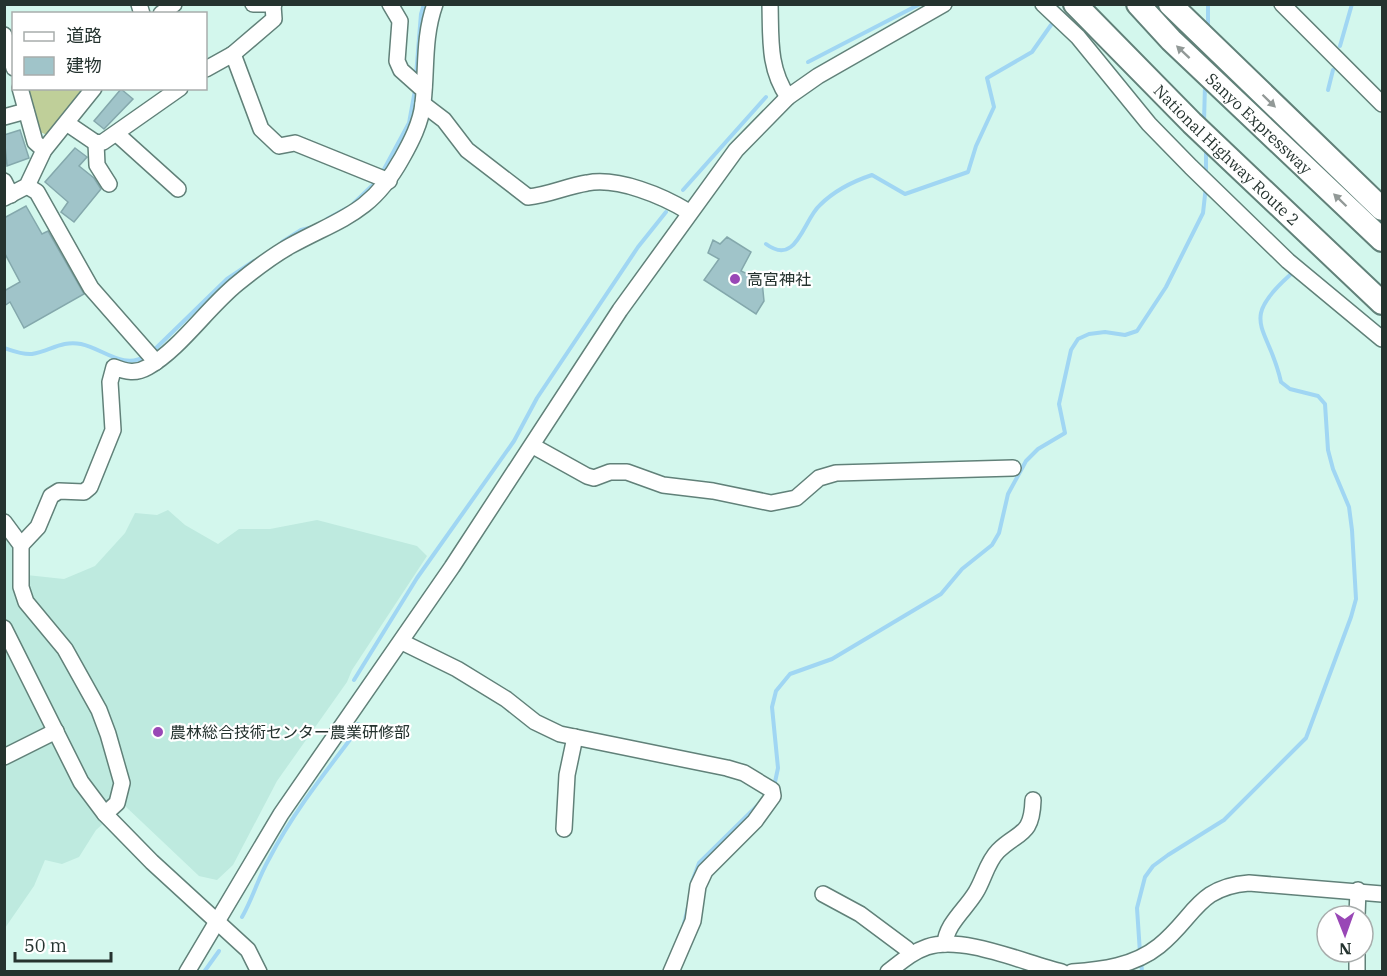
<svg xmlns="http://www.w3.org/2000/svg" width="1387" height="976" viewBox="0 0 1387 976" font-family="'IBM Plex Serif','Noto Sans JP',serif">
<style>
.built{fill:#beeadf}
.green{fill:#bfcf99}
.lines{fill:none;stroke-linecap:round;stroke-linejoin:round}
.stream{stroke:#a0d6f3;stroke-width:4}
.building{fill:#a0c4c9;stroke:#84a8ac;stroke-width:1.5}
.minor-casing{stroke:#618179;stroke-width:18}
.highway-casing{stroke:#618179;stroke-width:26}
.minor{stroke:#fff;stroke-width:15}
.highway{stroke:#fff;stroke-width:22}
.oneway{fill:#929997}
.poi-dot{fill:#9947b6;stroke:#fff;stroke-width:2}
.labels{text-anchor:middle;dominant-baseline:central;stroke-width:4.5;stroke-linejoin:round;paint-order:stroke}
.street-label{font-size:16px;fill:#25332f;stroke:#fff}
.poi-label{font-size:16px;fill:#25332f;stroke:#fff;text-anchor:start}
</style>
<rect width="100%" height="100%" fill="#d3f7ed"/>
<polygon class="built" points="168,510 185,525 218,544 239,529 270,529 317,520 417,546 427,556 352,670 347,682 277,781 233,865 217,880 199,876 124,805 96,830 79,857 62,864 45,860 34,886 5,928 4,531 16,546 17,574 64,579 95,566 125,533 135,513 157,515"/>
<polygon class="green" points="26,89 82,89 47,135 38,131"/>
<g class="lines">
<g class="stream">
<polyline points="1208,4 1208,29"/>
<polyline points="1340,46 1352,4"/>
<polyline points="808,62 920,4"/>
<polyline points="416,76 421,14 424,4"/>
<polyline points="1328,90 1333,70"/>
<polyline points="1204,122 1205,85"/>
<polyline points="1206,147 1206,176"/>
<polyline points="382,173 409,123 415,90"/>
<polyline points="683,190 766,97"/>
<polyline points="353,204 378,180"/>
<polyline points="327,219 347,208"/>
<polyline points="282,242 301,230 313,227"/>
<path d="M766,244C797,267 803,220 820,205C834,191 854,181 872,175L905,194L968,172L976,146L994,107L987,78L1032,52L1051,25"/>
<path d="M4,348C13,351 23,355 32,354C50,351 62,340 81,344C104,349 123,370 146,356"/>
<polyline points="152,352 227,279 254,261"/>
<polyline points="354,680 417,578 514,441 537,398 638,247 666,212"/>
<polyline points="775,782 778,768 772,707 776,691 790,674 832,659 941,594 962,569 992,545 999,533 1008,494 1026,461 1038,449 1065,433 1059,404 1071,350 1078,339 1089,334 1105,332 1125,335 1137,331 1166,287 1203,213 1206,186"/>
<polyline points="692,882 699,863 758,805"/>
<path d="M242,917C253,898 258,878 269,859C293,813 324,774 355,733L358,724"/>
<polyline points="684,924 688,907"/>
<path d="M1140,953L1137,908L1145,877L1153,866L1168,855L1224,820L1306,738L1351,617L1356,599L1352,530L1349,507L1333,469L1328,450L1325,404L1318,396L1290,389L1281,382C1269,326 1237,322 1290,275"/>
<polyline points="1141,960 1142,972"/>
<polyline points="204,972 219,951"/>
</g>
</g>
<g class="building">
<polygon points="121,89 133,99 104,129 94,121"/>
<polygon points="20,130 29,158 7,166 4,135"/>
<polygon points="75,148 87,157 79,166 94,178 101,189 74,222 61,212 68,202 45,182"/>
<polygon points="26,206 42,234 48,231 84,294 24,328 10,302 4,306 4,291 20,282 4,252 4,218"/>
<polygon points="727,237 751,252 741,271 762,281 764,301 756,314 704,280 719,259 708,253 713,240 720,244"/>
</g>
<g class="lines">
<g class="minor-casing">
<g id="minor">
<polyline points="139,4 142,14"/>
<polyline points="253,4 274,4"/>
<polyline points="390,4 400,21 397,61 401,70 420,87 424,87"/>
<path d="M770,4C771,38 768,68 788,97"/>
<polyline points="1043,4 1078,37 1149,124 1191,167 1288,261 1382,339"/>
<polyline points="1282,4 1382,104"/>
<polyline points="161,14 174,4"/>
<polyline points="4,35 14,68"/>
<polyline points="233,54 261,129 279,146 295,143 389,181"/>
<polyline points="206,69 233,54 274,19 273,5"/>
<polyline points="20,88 35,142 44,150"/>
<path d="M423,104L444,120L467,150L528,197C549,195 567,186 587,183C618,177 663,196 689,212"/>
<polyline points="4,117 26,111"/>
<polyline points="68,124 96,143 103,142 180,88"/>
<polyline points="117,134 178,189"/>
<polyline points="96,143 97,165 109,184"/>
<polyline points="4,181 11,195"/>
<polyline points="27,186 37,192 91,288 156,362"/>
<polyline points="4,198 27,186 44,150 94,88"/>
<polyline points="533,446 587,476 594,478 610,472 627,472 663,485 713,491 771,503 796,498 819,478 836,473 1013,468"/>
<polyline points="4,522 21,545 21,587 26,602 65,649 99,710 108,734 122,783 117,803 105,814"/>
<path d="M21,545L38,527L51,496L59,491L84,492L90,487L113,430L110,382L114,367C126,372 136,374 148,367C180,349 208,307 238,283C254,270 272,256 290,246C341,218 371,214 402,158C411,142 421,123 423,103C427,69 423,38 435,4"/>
<polyline points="4,628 81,782 105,814 152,862 248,950 259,972"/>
<polyline points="402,642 457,669 506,699 535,722 560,734 727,768 744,773 772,790 773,796 755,821 705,871 698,886 693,921 671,972"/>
<polyline points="4,757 56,731"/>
<polyline points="564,829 567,775 575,737"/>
<polyline points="823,894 860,914 907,949 910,954"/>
<polyline points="1357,916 1358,890"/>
<path d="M945,944C946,924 966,909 976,892C984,879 987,862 998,851C1018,831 1032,837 1033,800"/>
<polyline points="1357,952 1357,972"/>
<polyline points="187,972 281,814 452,567 620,310 736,150 788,97 818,76 944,4"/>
<path d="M888,972C901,962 912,952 927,947C964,935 1024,963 1062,972"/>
<path d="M1072,972C1102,970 1134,966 1159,946C1195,917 1197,887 1249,883L1382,894"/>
</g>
</g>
<g class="highway-casing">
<g id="highway">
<path id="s1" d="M1075,4L1192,123L1382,303"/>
<path id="s2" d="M1138,4L1171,40L1382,240"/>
<polyline points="1170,4 1382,209"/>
</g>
</g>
<use href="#minor" class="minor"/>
<use href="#highway" class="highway"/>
</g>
<defs><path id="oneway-solid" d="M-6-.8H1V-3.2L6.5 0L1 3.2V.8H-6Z" transform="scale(1.5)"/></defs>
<g class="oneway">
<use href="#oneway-solid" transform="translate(1183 52) rotate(-137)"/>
<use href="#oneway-solid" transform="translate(1269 101) rotate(44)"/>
<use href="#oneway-solid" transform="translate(1340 200) rotate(-136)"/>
</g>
<g class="poi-dot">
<circle cx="735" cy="279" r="6"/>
<circle cx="158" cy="732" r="6"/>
</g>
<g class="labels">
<g class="street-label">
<text stroke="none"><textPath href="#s2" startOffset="170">Sanyo Expressway</textPath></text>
<text stroke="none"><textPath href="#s1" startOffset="214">National Highway Route 2</textPath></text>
</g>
<g class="poi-label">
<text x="747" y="279">高宮神社</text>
<text x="170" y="732">農林総合技術センター農業研修部</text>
</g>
</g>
<rect width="1387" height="976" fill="none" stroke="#25332f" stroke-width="12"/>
<rect x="12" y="12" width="195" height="78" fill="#ffffff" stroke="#a8adac" stroke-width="1.5"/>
<rect x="24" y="32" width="30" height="9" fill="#ffffff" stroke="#a8adac" stroke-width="1.5"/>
<text x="66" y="42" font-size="18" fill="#25332f">道路</text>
<rect x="24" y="57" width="30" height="18" fill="#a0c4c9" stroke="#a8adac" stroke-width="1.5"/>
<text x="66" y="72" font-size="18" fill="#25332f">建物</text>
<g transform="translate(1345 934) rotate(179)"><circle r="28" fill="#ffffff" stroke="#a8adac" stroke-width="1.5"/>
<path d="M0-4.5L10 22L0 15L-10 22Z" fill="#9947b6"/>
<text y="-9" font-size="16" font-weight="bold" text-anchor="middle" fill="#25332f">N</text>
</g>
<path d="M15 952v9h96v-9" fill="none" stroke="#25332f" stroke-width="3"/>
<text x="24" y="952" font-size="18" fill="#25332f" stroke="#ffffff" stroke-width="4.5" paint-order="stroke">50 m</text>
</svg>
